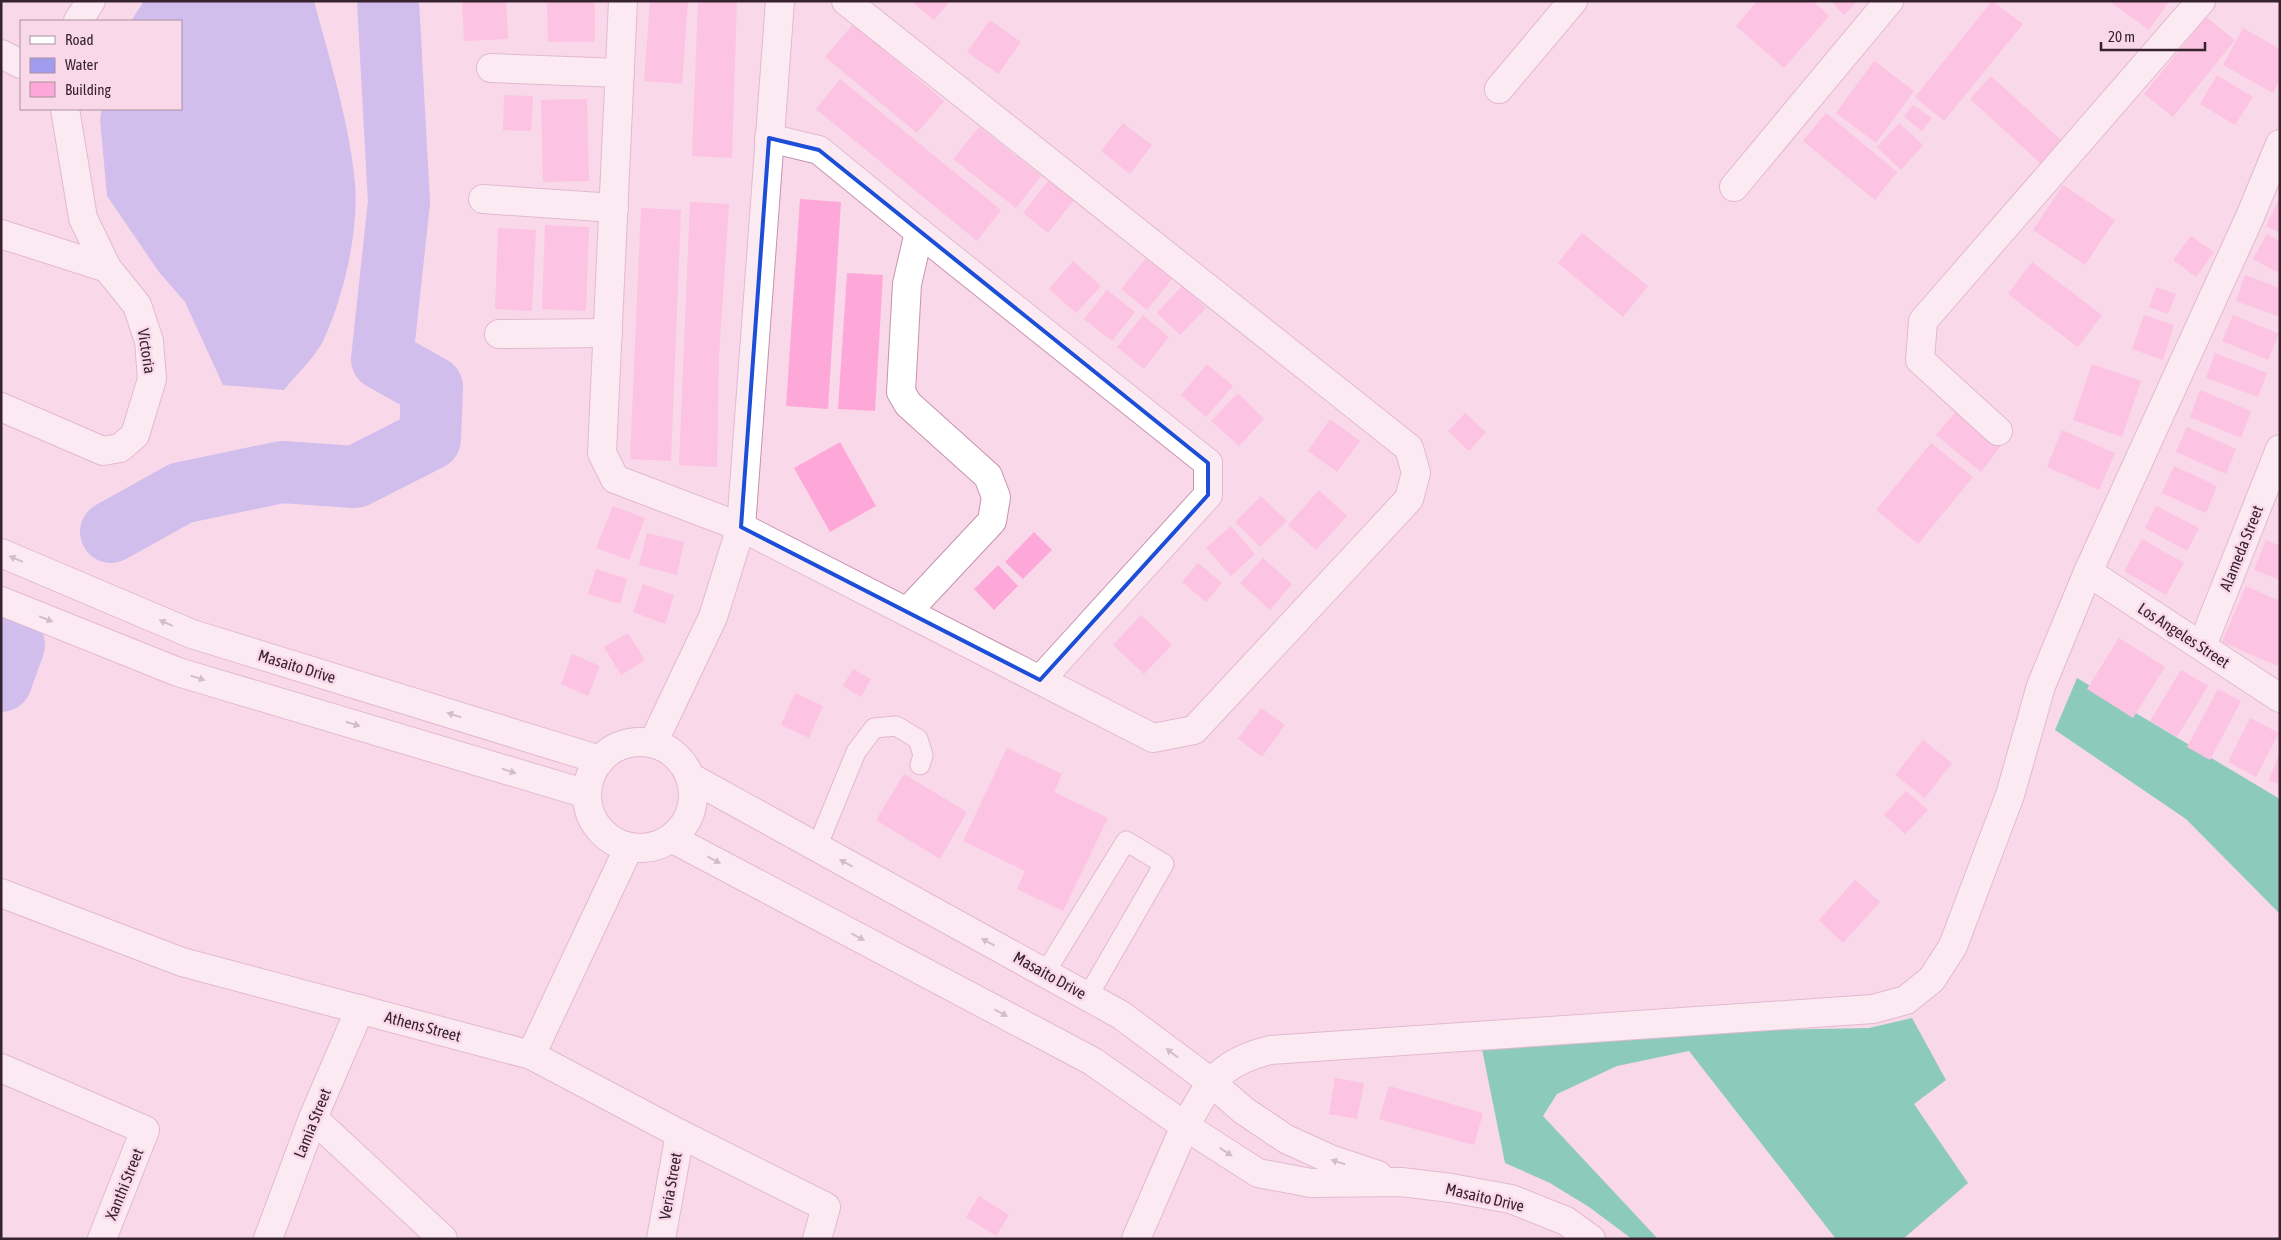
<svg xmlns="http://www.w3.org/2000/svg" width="2281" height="1240" viewBox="0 0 2281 1240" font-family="'Asap Condensed',sans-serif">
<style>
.forest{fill:#07b986}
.water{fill:#a09def}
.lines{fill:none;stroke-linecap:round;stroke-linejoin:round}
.river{stroke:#a09def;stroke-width:62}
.building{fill:#fea8d9}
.lane-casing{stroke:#c693af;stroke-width:21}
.street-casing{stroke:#c693af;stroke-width:30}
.secondary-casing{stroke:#c693af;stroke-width:30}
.lane{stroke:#fff;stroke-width:19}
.street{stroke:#fff;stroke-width:28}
.secondary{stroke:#fff;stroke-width:28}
.oneway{fill:#a59ca1}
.marked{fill:none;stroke:#1d4ed8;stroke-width:4;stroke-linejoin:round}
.labels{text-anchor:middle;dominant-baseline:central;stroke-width:5;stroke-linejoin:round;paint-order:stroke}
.street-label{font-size:16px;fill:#37232f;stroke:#f9d8ea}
</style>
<rect width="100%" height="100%" fill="#f9d8ea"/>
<g class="forest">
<polygon points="2077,678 2280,799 2280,914 2186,819 2055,730"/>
<polygon points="1912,1018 1946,1080 1914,1104 1968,1183 1903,1239 1836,1239 1689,1051 1617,1066 1557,1094 1543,1116 1658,1239 1632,1239 1589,1207 1550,1183 1505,1163 1482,1049 1673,1032 1869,1028"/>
</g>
<path class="water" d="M144,1H314C330,61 349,121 355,183C359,231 344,295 324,339C317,355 296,375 284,390L223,385L185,302L159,272L107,196L100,119L102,109H181V21H131Z"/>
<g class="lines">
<g class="river">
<polyline points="111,532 181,493 282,472 355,477 430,439 432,387 382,359 399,202 388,1"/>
<polyline points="1,681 14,645"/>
</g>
</g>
<g class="building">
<polygon points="462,1 506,1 508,39 464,41"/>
<polygon points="547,1 595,1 595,42 548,42"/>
<polygon points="650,1 688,1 682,84 644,81"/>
<polygon points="698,1 737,1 732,158 692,156"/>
<polygon points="911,1 950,1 934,20"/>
<polygon points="1757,1 1813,1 1829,16 1784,68 1736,26"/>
<polygon points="1831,1 1858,1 1844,15"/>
<polygon points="1992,1 2023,24 1944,121 1915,97"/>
<polygon points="2109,1 2169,1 2149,30"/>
<polygon points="2206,17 2235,40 2173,117 2144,94"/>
<polygon points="990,20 1021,42 998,74 967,52"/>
<polygon points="853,24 944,101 917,133 825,57"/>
<polygon points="2243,28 2280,49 2280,80 2273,93 2223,65"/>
<polygon points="1874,61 1914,91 1876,143 1836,113"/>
<polygon points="2217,75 2253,97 2235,125 2200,104"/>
<polygon points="1991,76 2062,141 2041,164 1970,99"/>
<polygon points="840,79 1001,210 977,241 816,109"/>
<polygon points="504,95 533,96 531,131 503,130"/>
<polygon points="587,99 589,181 543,182 541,100"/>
<polygon points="1913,105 1932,118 1922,131 1904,117"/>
<polygon points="1826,113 1897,172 1875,200 1803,141"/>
<polygon points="1123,123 1152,145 1130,174 1101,151"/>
<polygon points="1899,123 1923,145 1901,170 1877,147"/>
<polygon points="979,127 1041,176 1016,208 953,159"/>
<polygon points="1052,176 1077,196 1048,233 1023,213"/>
<polygon points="2063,185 2115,220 2085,265 2033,230"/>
<polygon points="2280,197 2280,233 2266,226"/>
<polygon points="800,199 841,202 828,409 786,406"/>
<polygon points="690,202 729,204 719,357 717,467 679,465"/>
<polygon points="641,208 681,210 671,461 630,459"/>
<polygon points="545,225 589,227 586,311 542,309"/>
<polygon points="498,228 536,230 532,311 495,309"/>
<polygon points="1582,233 1648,286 1623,317 1558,263"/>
<polygon points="2267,234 2280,241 2280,274 2253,259"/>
<polygon points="2191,236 2214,252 2196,277 2173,260"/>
<polygon points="1146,258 1172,279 1147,310 1121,289"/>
<polygon points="1073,261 1101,286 1076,313 1049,289"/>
<polygon points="2032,262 2102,315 2078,347 2008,294"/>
<polygon points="847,273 883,275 875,411 838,409"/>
<polygon points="2245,275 2280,288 2280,317 2236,301"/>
<polygon points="1182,286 1206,308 1180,335 1157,313"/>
<polygon points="2156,287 2176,294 2168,314 2149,307"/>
<polygon points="1107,290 1135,312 1112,341 1084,319"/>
<polygon points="1143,315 1169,337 1144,369 1117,347"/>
<polygon points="2144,315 2174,325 2163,360 2132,349"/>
<polygon points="2233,315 2279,334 2268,360 2222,341"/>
<polygon points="2215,353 2267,373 2258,397 2206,378"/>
<polygon points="1207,364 1233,386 1206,417 1181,395"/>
<polygon points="2092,364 2141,381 2122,437 2073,420"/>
<polygon points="2200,390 2251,411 2241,438 2190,417"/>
<polygon points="1238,393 1264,419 1239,446 1211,421"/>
<polygon points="1958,409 2001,446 1981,472 1936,435"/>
<polygon points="1465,413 1486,432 1469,451 1448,431"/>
<polygon points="1330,419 1360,441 1337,472 1308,451"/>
<polygon points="2187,427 2236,449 2226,474 2176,452"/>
<polygon points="2062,430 2115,453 2099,490 2047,467"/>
<polygon points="840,442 876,506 830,532 794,468"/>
<polygon points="1931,443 1973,477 1918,544 1876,510"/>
<polygon points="2174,466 2217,486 2206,513 2162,493"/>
<polygon points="1319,490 1347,516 1316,550 1288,525"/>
<polygon points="1261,496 1287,521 1260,547 1235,522"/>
<polygon points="613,506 645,518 629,560 596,548"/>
<polygon points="2156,506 2199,528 2187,551 2145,528"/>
<polygon points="1231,526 1255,554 1231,576 1206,548"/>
<polygon points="1034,532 1052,550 1023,579 1005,562"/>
<polygon points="647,533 684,542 677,575 639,565"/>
<polygon points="2142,539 2184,563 2166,595 2124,571"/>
<polygon points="2266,540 2280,546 2280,580 2254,570"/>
<polygon points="1263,558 1292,584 1270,610 1240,583"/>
<polygon points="1198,563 1222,583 1206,602 1182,582"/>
<polygon points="998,565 1018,586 994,610 974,589"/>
<polygon points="596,569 627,579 620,604 588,594"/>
<polygon points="643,584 674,595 665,624 633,612"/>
<polygon points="2246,586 2280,601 2280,667 2222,642"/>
<polygon points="1141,615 1172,645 1144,674 1113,645"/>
<polygon points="628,633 645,660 621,675 604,647"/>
<polygon points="2119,638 2165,667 2133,718 2087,689"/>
<polygon points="572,654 600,666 588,696 561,684"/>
<polygon points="853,669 871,679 861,697 843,686"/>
<polygon points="2181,670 2208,686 2177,737 2150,721"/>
<polygon points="2218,689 2241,701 2210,760 2187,747"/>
<polygon points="795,693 823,706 809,738 781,725"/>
<polygon points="1261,708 1285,725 1262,757 1238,739"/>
<polygon points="2250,718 2279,733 2256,777 2228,762"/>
<polygon points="1923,740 1952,763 1925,798 1895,775"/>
<polygon points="1007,748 1062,774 1054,792 1108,818 1063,911 1017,889 1025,871 963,841"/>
<polygon points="2280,752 2280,785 2269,780"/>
<polygon points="904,774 967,812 940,859 876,820"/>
<polygon points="1906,791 1928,810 1905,834 1884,815"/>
<polygon points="1855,880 1880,902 1843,943 1819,920"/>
<polygon points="1335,1078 1364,1083 1357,1119 1329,1114"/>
<polygon points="1389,1086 1483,1113 1474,1145 1379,1119"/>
<polygon points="979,1196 1009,1215 996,1236 966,1217"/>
</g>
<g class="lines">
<g class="lane-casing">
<g id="lane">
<polyline points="817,847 856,752 874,728 896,726 918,739 923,755 920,765"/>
<polyline points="1045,973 1126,841 1164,864 1088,996"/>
</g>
</g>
<g class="street-casing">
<g id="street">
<polyline points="623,1 602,453 615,479 741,527 1153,738 1194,730 1409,499 1416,473 1409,448 846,1"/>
<polyline points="78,21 91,1"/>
<polyline points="1,54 21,64"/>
<polyline points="491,68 620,73"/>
<polyline points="1499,89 1573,1"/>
<polyline points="65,109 83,218 107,268"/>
<polyline points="769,138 819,150 919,232 1208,463 1208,495 1040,680"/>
<polyline points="1734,187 1889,1"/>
<polyline points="483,199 614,208"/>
<polyline points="1,234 107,268 137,305 149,341 152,379 135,435 120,448 103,451 1,407"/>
<polyline points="499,334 608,333"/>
<polyline points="1998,431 1920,360 1923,321 2201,1"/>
<polyline points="2088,572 2280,698"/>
<polyline points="907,612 992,521 996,497 988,476 908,404 901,392 907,284 919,232"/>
<polyline points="2202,646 2280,449"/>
<polyline points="653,743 713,617 741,527 780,1"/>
<polyline points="1,893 182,962 531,1055 680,1134 826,1207 817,1239"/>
<polyline points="531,1055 629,847"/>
<polyline points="1,1068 145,1130 102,1239"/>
<polyline points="313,1118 443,1239"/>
<polyline points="268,1239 313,1118 360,1009"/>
<polyline points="661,1239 680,1134"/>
<polyline points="1136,1239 1185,1126"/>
</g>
</g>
<g class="secondary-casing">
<g id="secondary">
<polyline points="1,553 192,634 600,760"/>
<polyline points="1,601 178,672 587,794"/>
<circle cx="640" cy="795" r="53"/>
<polyline points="690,777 1121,1015 1211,1082 1243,1110 1286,1139 1330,1159 1378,1175"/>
<polyline points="671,838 1092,1061 1185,1126 1258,1173 1311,1183 1401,1182 1451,1188 1511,1199 1566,1221 1591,1239"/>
<path d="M1185,1126C1210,1083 1218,1063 1270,1050L1873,1009L1906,1000L1932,979L1953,946L2010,795L2041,686L2088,572L2249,219L2280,144"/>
</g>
</g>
<use href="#lane" class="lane"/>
<use href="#street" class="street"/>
<use href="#secondary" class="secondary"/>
</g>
<defs><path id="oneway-solid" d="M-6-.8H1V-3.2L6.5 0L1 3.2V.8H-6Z" transform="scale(1.25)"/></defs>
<g class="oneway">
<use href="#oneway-solid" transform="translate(16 559) rotate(-157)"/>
<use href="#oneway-solid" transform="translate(46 619) rotate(22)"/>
<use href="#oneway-solid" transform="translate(166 623) rotate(-157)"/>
<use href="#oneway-solid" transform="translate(198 678) rotate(17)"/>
<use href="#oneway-solid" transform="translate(454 715) rotate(-163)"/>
<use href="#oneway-solid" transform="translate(353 724) rotate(17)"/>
<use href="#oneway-solid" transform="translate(509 771) rotate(17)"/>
<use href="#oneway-solid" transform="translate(714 860) rotate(28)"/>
<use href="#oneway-solid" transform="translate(846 863) rotate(-151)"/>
<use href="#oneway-solid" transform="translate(858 937) rotate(28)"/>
<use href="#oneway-solid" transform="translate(988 942) rotate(-151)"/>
<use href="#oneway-solid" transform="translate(1001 1013) rotate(28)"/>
<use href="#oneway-solid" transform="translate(1172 1053) rotate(-143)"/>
<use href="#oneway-solid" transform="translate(1226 1152) rotate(33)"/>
<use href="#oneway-solid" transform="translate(1338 1162) rotate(-163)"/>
</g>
<path d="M0 0H2281V1240H0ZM769,138L819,150L1208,463V495L1040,680L741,527Z" fill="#f9d8ea" fill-opacity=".55" fill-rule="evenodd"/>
<path class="marked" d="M769,138L819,150L1208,463V495L1040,680L741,527Z"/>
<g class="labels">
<g class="street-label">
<text transform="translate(147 351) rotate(81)">Victoria</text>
<text transform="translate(2241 548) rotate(-68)">Alameda Street</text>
<text transform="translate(2184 635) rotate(33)">Los Angeles Street</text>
<text transform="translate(297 666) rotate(17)">Masaito Drive</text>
<text transform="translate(1050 975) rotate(29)">Masaito Drive</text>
<text transform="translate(423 1026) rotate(15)">Athens Street</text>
<text transform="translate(312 1123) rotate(-68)">Lamia Street</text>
<text transform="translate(124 1184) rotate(-68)">Xanthi Street</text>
<text transform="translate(670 1186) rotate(-80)">Veria Street</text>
<text transform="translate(1485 1197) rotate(13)">Masaito Drive</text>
</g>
</g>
<rect width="2281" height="1240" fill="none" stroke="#37232f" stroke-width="5"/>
<rect x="20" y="20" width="162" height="90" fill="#f9d8ea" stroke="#ab909f"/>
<rect x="30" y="36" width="25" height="8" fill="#ffffff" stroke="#ab909f"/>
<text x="65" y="45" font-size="15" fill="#37232f">Road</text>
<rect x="30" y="58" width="25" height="15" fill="#a09def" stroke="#ab909f"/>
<text x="65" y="70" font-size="15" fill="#37232f">Water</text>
<rect x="30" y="82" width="25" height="15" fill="#fea8d9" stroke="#ab909f"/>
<text x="65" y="95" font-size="15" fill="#37232f">Building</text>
<path d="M2101 42v8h104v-8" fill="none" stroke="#37232f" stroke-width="2.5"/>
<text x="2108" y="42" font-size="15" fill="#37232f" stroke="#f9d8ea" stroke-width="4" paint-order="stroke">20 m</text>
</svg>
